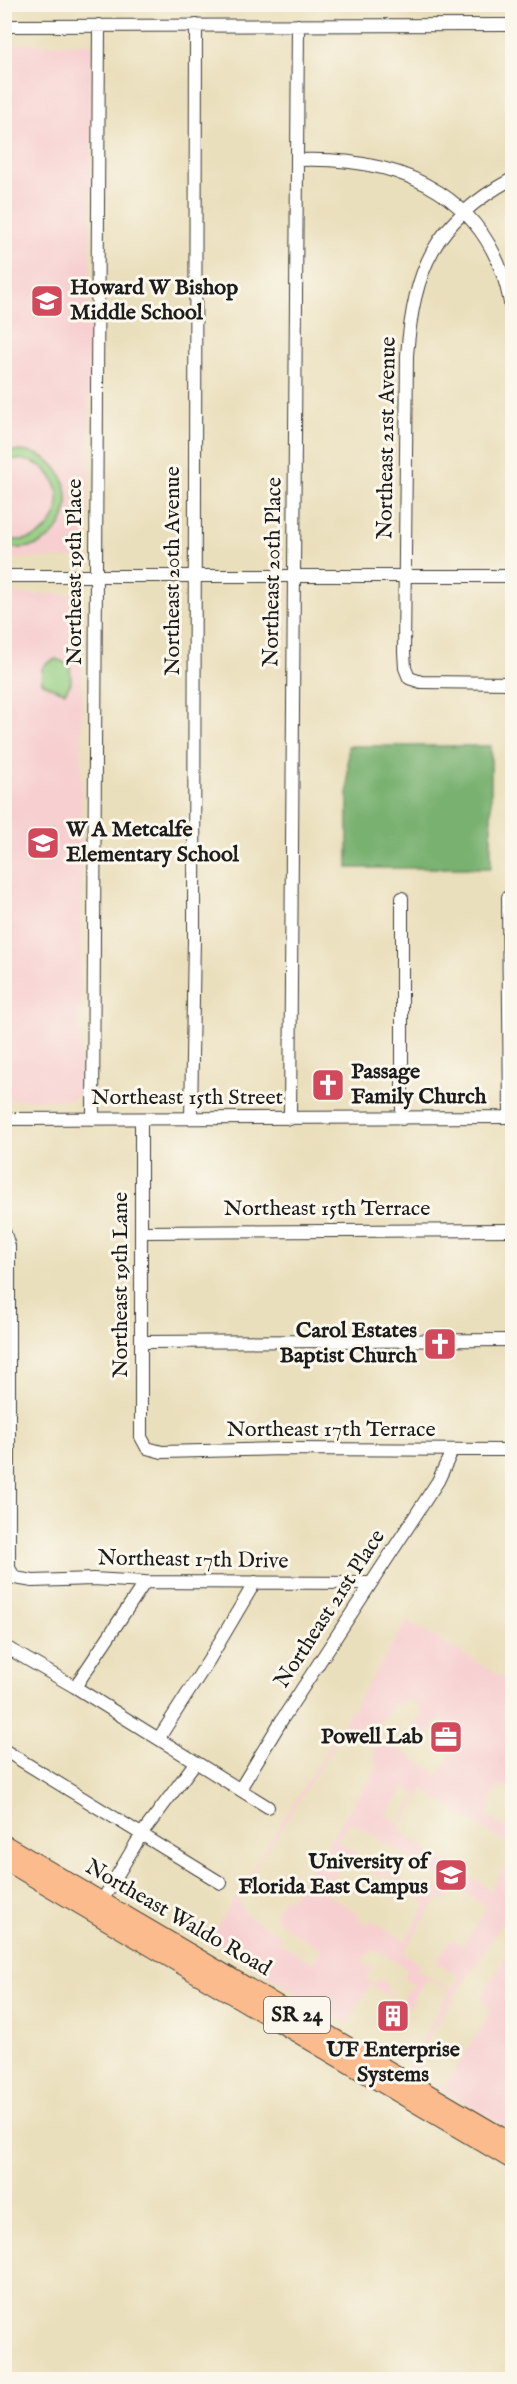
<svg xmlns="http://www.w3.org/2000/svg" width="517" height="2384" font-family="'IM FELL English',serif">
<style>
.built{fill:#f7cfd0;fill-rule:evenodd}
.green{fill:#95ce82;stroke:#58754f;stroke-width:1.5}
.forest{fill:#78b170;stroke:#4a6646;stroke-width:1.5}
.lines{fill:none;stroke-linecap:round;stroke-linejoin:round}
.minor-casing{stroke:#3b3934;stroke-width:14}
.highway-casing{stroke:#3b3934;stroke-width:20}
.minor{stroke:#fff;stroke-width:12}
.highway{stroke:#fbbb8c;stroke-width:18}
.labels{text-anchor:middle;dominant-baseline:central;stroke-width:6;stroke-linejoin:round;paint-order:stroke}
.shield{fill:#fbf7ec;stroke:#5f5e5a;stroke-width:1.5}
.shield-label{font-size:21px;font-weight:bold;fill:#1c1c1c}
.poi-label{font-size:22px;font-weight:bold;fill:#1c1c1c;stroke:#fbf7ec;text-anchor:start}
.street-label{font-size:22px;fill:#1c1c1c;stroke:#fbf7ec}
</style>
<rect width="100%" height="100%" fill="#fbf7ec"/>
<filter id="ink" filterUnits="userSpaceOnUse"><feTurbulence type="fractalNoise" baseFrequency=".0167" numOctaves="2"/><feDisplacementMap in="SourceGraphic" scale="12" xChannelSelector="R" yChannelSelector="G"/><feConvolveMatrix kernelMatrix="1 2 1 2 8 2 1 2 1" color-interpolation-filters="sRGB"/></filter>
<filter id="wash" filterUnits="userSpaceOnUse"><feTurbulence type="fractalNoise" baseFrequency=".008" numOctaves="4" result="noise"/><feDisplacementMap in="SourceGraphic" scale="24" xChannelSelector="R" yChannelSelector="G"/><feGaussianBlur stdDeviation="1.35" result="paint"/><feColorMatrix in="noise" values="0 0 0 0 0 0 0 0 0 0 0 0 0 0 0 0 0 1.4 0 .05"/><feComposite in="paint" operator="in"/></filter>
<g filter="url(#wash)">
<rect width="100%" height="100%" fill="#eadfbc"/>
<!-- built -->
<path class="built" d="M4,44H92L88,558L5,559Z
M4,594H83L80,1092L72,1100H5Z
M407,1621L512,1683V1790L505,1785L502,1789L498,1787L488,1803L492,1806L486,1816L512,1831V1847L424,1790L398,1830L490,1890L512,1856V1907L414,2060L419,2064L417,2071L444,2087L489,2015V2006L481,1997L512,1947V2131L407,2068L449,1990L427,1978L409,2008L401,2002L407,1991L415,1986L403,1978L408,1970L380,1951L379,1953L372,1949L370,1955L367,1954L362,1959L364,1960L362,1963L373,1967L366,1979L374,1984L378,1979L388,1984L386,1989L394,1994L392,1997L370,1985L347,2024L209,1939ZM406,1698L424,1709L407,1735L423,1744L440,1719L464,1735L439,1775L381,1738L382,1736L375,1731L392,1705L395,1702L401,1705ZM365,1731L376,1739L374,1745V1761L379,1765L290,1900L284,1897L277,1909L276,1917L282,1925L321,1949L313,1963L279,1942L280,1935L244,1914L238,1896L342,1733L348,1736H360ZM405,1786L418,1795L399,1823L386,1815ZM350,1821L425,1867L444,1883L439,1892L432,1888L427,1895L337,1841ZM346,1856L381,1877L384,1873L394,1879L392,1883L427,1904L405,1941L371,1920L368,1924L357,1918L359,1914L324,1893ZM455,1887L487,1907L463,1945L454,1940L450,1941L438,1958L439,1963L459,1976L451,1989L417,1970L419,1963L403,1953L437,1900L445,1901Z"/>
<!-- green -->
<path class="green" d="M5,451C17,451 30,450 41,456C76,474 76,525 41,543C30,549 17,548 5,548V540C14,540 24,541 32,538C65,526 67,479 37,464C27,459 16,459 5,459Z
M56,659L70,665L71,683L65,692L50,687L42,682C40,667 43,664 56,659Z"/>
<!-- forest -->
<path class="forest" d="M348,746H491V868H348Z"/>
</g>
<g filter="url(#ink)">
<g class="lines">
<defs>
<path id="minor" d="M4,26L512,25
M297,160C405,156 496,198 512,315
M512,179C434,221 414,269 407,355L404,652L405,668L409,678L421,682L512,683
M4,576H512
M508,897L510,1117
M402,898V1119
M191,1118L194,938L196,25
M4,1119L512,1117
M93,1119L99,25
M141,1119V1437L147,1448L162,1452L282,1449L512,1450
M290,1119L298,25
M4,1231L9,1246V1568L15,1578L33,1581L93,1579L145,1582L371,1583
M142,1232L512,1230
M142,1342L512,1340
M4,1646L75,1687L268,1807
M75,1687L145,1582
M159,1738L209,1660L255,1582
M4,1750L221,1883
M240,1789L283,1718L438,1481L452,1451
M99,1906L141,1835L195,1763"/>
<path id="highway" d="M4,1844L512,2143
M4,1860L512,2160"/>
</defs>
<!-- minor casing -->
<use href="#minor" class="minor-casing"/>
<!-- highway casing -->
<use href="#highway" class="highway-casing"/>
<!-- minor -->
<use href="#minor" class="minor"/>
<!-- highway -->
<use href="#highway" class="highway"/>
</g>
</g>
<!-- icons -->
<defs>
<symbol id="school-square" viewBox="-11 -11 22 22"><rect x="-9" y="-9" width="18" height="18" rx="4" fill="#d1495b" stroke="#fbf7ec"/><path d="M0-5L7-2L0 1L-7-2ZM-4 1L0 2.5L4 1V4Q0 6-4 4Z" fill="#fff"/></symbol>
<symbol id="church-square" viewBox="-11 -11 22 22"><rect x="-9" y="-9" width="18" height="18" rx="4" fill="#d1495b" stroke="#fbf7ec"/><path d="M-1.2-6h2.4v3.5h3.3v2.4h-3.3V6h-2.4V-.1h-3.3v-2.4h3.3Z" fill="#fff"/></symbol>
<symbol id="office-square" viewBox="-11 -11 22 22"><rect x="-9" y="-9" width="18" height="18" rx="4" fill="#d1495b" stroke="#fbf7ec"/><path d="M-6-3h4V-5.5h4V-3h4V5H-6ZM-1-4.5V-3h2v-1.5ZM-6 0V1H6V0Z" fill="#fff"/></symbol>
<symbol id="university-square" viewBox="-11 -11 22 22"><rect x="-9" y="-9" width="18" height="18" rx="4" fill="#d1495b" stroke="#fbf7ec"/><path d="M0-5L7-2L0 1L-7-2ZM-4 1L0 2.5L4 1V4Q0 6-4 4Z" fill="#fff"/></symbol>
<symbol id="building-square" viewBox="-11 -11 22 22"><rect x="-9" y="-9" width="18" height="18" rx="4" fill="#d1495b" stroke="#fbf7ec"/><path d="M-4-6H4V6H1V3H-1V6H-4ZM-2.5-4.3h1.7v1.8h-1.7ZM.8-4.3h1.7v1.8H.8ZM-2.5-1h1.7V.8h-1.7ZM.8-1h1.7V.8H.8Z" fill="#fff"/></symbol>
</defs>
<g fill-rule="evenodd">
<use href="#school-square" x="28" y="282" width="38" height="38"/>
<use href="#school-square" x="24" y="824" width="38" height="38"/>
<use href="#church-square" x="309" y="1066" width="38" height="38"/>
<use href="#church-square" x="421" y="1325" width="38" height="38"/>
<use href="#office-square" x="427" y="1718" width="38" height="38"/>
<use href="#university-square" x="432" y="1856" width="38" height="38"/>
<use href="#building-square" x="374" y="1997" width="38" height="38"/>
</g>
<g class="labels">
<!-- shield labels -->
<rect class="shield" x="264" y="1997" width="66" height="36" rx="4.5"/>
<g class="shield-label">
<text x="297" y="2015">SR 24</text>
</g>
<!-- poi labels -->
<g class="poi-label">
<text x="70" y="288">Howard W Bishop<tspan x="70" dy="25">Middle School</tspan></text>
<text x="66" y="830">W A Metcalfe<tspan x="66" dy="25">Elementary School</tspan></text>
<text x="351" y="1072">Passage<tspan x="351" dy="25">Family Church</tspan></text>
<text x="417" y="1331" text-anchor="end">Carol Estates<tspan x="417" dy="25">Baptist Church</tspan></text>
<text x="423" y="1737" text-anchor="end">Powell Lab</text>
<text x="428" y="1862" text-anchor="end">University of<tspan x="428" dy="25">Florida East Campus</tspan></text>
<text x="393" y="2050" text-anchor="middle">UF Enterprise<tspan x="393" dy="25">Systems</tspan></text>
</g>
<!-- street labels -->
<g class="street-label">
<text transform="translate(387 438) rotate(-89)">Northeast 21st Avenue</text>
<text transform="translate(173 571) rotate(-90)">Northeast 20th Avenue</text>
<text transform="translate(75 572) rotate(-90)">Northeast 19th Place</text>
<text transform="translate(273 572) rotate(-89)">Northeast 20th Place</text>
<text x="187" y="1098">Northeast 15th Street</text>
<text x="327" y="1209">Northeast 15th Terrace</text>
<text transform="translate(121 1285) rotate(-90)">Northeast 19th Lane</text>
<text x="331" y="1430">Northeast 17th Terrace</text>
<text transform="translate(193 1560) rotate(1)">Northeast 17th Drive</text>
<text transform="translate(330 1609) rotate(-57)">Northeast 21st Place</text>
<text transform="translate(178 1918) rotate(30)">Northeast Waldo Road</text>
</g>
</g>
<!-- margin -->
<rect width="517" height="2384" fill="none" stroke="#fbf7ec" stroke-width="24"/>
</svg>
